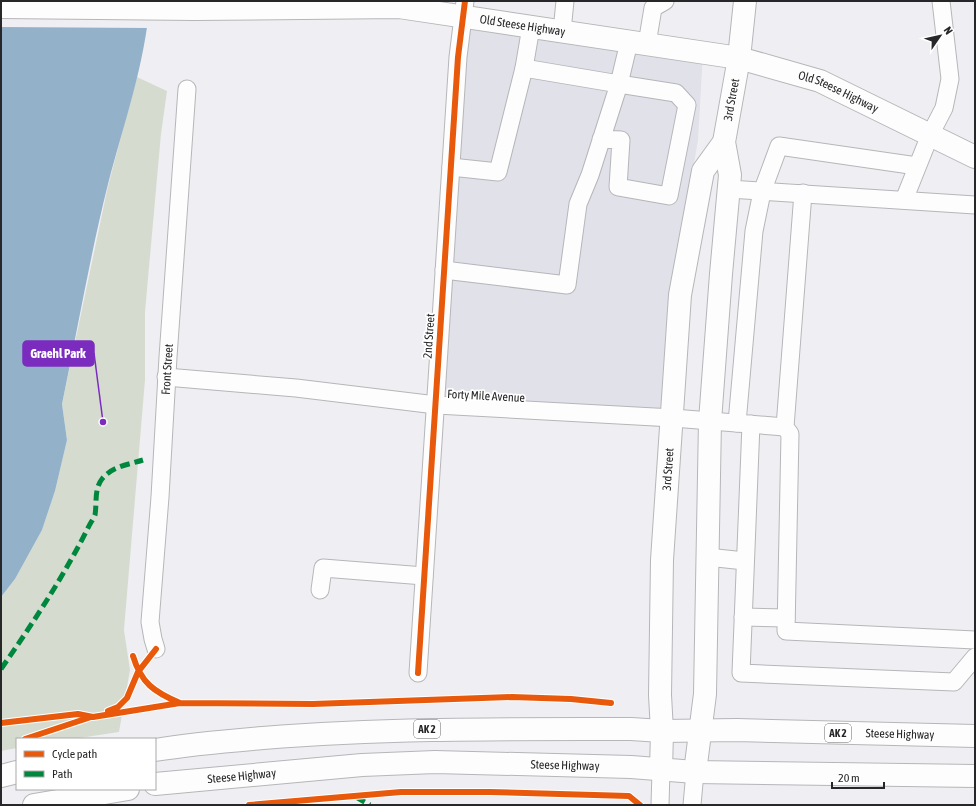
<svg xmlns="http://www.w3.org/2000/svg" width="976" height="806" font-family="'Asap Condensed',sans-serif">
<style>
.built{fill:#e0e1e9}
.green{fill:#d5dccf}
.water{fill:#93b2ca}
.pier{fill:#efeff3}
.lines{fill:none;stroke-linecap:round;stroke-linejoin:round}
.minor-casing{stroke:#b6b6b9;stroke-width:19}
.major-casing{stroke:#b6b6b9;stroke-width:24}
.highway-casing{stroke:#b6b6b9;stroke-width:24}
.minor{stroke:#fdfdfd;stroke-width:17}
.major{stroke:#fdfdfd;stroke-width:22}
.highway{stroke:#fdfdfd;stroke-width:22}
.quiet{stroke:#00873e;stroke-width:5;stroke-dasharray:10 5;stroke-linecap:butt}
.cycleway-casing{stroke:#fff;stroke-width:8}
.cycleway{stroke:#e8590c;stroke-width:6}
.labels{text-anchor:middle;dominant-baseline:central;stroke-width:3.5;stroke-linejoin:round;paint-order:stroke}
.shield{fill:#fff;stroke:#686869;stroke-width:1}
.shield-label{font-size:11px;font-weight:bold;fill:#272729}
.street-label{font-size:12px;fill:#272729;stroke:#fff}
.leader{fill:none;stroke:#7b2cbf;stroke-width:1.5}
.callout-dot{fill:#7b2cbf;stroke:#fff;stroke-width:1.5}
.callout{fill:#7b2cbf;stroke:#7b2cbf;stroke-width:1.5}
.callout-label{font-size:13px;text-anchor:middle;font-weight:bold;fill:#fff}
</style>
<rect width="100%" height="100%" fill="#efeff3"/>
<!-- built -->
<path class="built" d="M463,16L703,53L698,140L673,288L659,427L436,405Z"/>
<!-- green -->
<path class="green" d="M137,77L167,91L161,134L145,312V380L124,630L130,670L119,732L73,739H17V748L1,751V597L15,579L42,530L55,491L67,440L62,404L108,186Z"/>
<!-- water -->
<path class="water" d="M1,1H150C145,64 124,123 108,184C90,256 77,332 62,404L67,440L55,491L42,530L15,579L1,597Z"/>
<!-- pier -->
<path class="pier" d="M1,1H152L150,28L1,27Z"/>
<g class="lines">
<defs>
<g id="minor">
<path d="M562,31L565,1"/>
<path d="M647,44L653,8L665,1"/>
<path d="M524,68L619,84L629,42"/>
<path d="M451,167L498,172L524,68L531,27"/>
<path d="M729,189L975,205"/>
<path d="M803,193L785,427L790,434L786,631L975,640"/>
<path d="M904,200L930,135L944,108L950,79L941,1"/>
<path d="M444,270L567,285L578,204L590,175L619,84L676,93L687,105L669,196L618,187L621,140L601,139"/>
<path d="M166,377L296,388L436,405L673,418L785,427"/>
<path d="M737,423L754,231L762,192L779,146L917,166"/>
<path d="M751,424L741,673L954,682L975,657"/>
<path d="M707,557L745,561"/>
<path d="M320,590L323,568L424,576"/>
<path d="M743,617L786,618"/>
<path id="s1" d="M156,649L153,639L150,622L160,497L168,357L187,89"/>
<path d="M418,673L458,57L465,1"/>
<path d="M660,805L661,771"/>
<path d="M692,805L695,772"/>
</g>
<g id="major">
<path id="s2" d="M1,7L194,9L399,7L739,58L820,81L975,157"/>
<path id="s3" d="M661,771L662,731L660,695L662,560L680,295L703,171L724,142"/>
<path id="s4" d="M695,772L705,694L710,421L721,274L730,175L724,142L739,58L745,1"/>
</g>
<g id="highway">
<path id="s5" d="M155,750C191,744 227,741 263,738C386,728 508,729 631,729L662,731L737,730L975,736"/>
<path d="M1,776L17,772"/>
<path id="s6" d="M155,784L362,765L435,762L631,767L695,772L975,776"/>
<path d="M34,805L128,789"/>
</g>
</defs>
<!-- minor casing -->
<use href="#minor" class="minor-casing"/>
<!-- major casing -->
<use href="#major" class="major-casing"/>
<!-- highway casing -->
<use href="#highway" class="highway-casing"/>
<!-- minor -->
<use href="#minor" class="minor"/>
<!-- major -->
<use href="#major" class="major"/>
<!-- highway -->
<use href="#highway" class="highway"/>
<!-- quiet -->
<path class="quiet" d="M1,669C33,623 64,576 89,526C91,522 94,518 95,515C97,503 94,489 102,479C113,466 127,465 143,460
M356,797L370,805"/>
<defs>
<path id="cycleway" d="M133,656C141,683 154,692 180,703
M418,673L458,57L465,1
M108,711L118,707L127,698L138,672L156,649
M1,723L78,714L93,717L180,703L313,704L512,697L571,699L611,703
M25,739L91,717
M249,805L401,792H490L629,796L640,805"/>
</defs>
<!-- cycleway casing -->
<use href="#cycleway" class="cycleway-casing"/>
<!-- cycleway -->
<use href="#cycleway" class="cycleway"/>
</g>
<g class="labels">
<!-- shield labels -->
<g class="shield">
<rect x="414" y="720" width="26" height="18" rx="3"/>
<rect x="825" y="724" width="26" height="18" rx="3"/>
</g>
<g class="shield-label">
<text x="427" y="729">AK 2</text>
<text x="838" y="733">AK 2</text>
</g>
<!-- street labels -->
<g class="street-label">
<text stroke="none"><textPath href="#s2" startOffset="523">Old Steese Highway</textPath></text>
<text stroke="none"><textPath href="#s2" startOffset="847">Old Steese Highway</textPath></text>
<text stroke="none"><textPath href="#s4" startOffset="675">3rd Street</textPath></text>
<text transform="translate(429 336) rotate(-86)">2nd Street</text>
<text stroke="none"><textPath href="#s1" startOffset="281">Front Street</textPath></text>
<text transform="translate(486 396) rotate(3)">Forty Mile Avenue</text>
<text stroke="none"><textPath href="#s3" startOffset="302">3rd Street</textPath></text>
<text stroke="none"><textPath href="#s5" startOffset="746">Steese Highway</textPath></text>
<text stroke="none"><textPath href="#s6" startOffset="411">Steese Highway</textPath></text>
<text stroke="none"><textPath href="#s6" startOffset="87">Steese Highway</textPath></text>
</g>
</g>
<!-- callouts -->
<path class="leader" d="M103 422L94 353"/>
<circle class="callout-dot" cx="103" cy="422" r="4"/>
<rect class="callout" x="23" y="341" width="71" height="25" rx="4"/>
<g class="callout-label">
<text x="58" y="358">Graehl Park</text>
</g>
<!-- border -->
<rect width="976" height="806" fill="none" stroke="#272729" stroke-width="4"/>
<!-- legend -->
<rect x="16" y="738" width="140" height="52" fill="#ffffff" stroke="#a9a9a9"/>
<rect x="24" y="751" width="20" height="6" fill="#e8590c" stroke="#a9a9a9"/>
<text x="52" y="758" font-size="12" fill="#272729">Cycle path</text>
<rect x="24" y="771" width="20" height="6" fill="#00873e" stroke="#a9a9a9"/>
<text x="52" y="778" font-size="12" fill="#272729">Path</text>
<!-- north arrow -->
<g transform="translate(940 36) rotate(56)" stroke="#ffffff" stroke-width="3" paint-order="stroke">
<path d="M0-3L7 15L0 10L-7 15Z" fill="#272729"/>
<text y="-6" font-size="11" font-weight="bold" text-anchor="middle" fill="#272729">N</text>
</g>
<!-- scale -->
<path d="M832 782v6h52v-6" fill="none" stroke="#272729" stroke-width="2"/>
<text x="838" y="782" font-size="12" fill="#272729" stroke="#ffffff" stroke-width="3" paint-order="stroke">20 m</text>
</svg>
